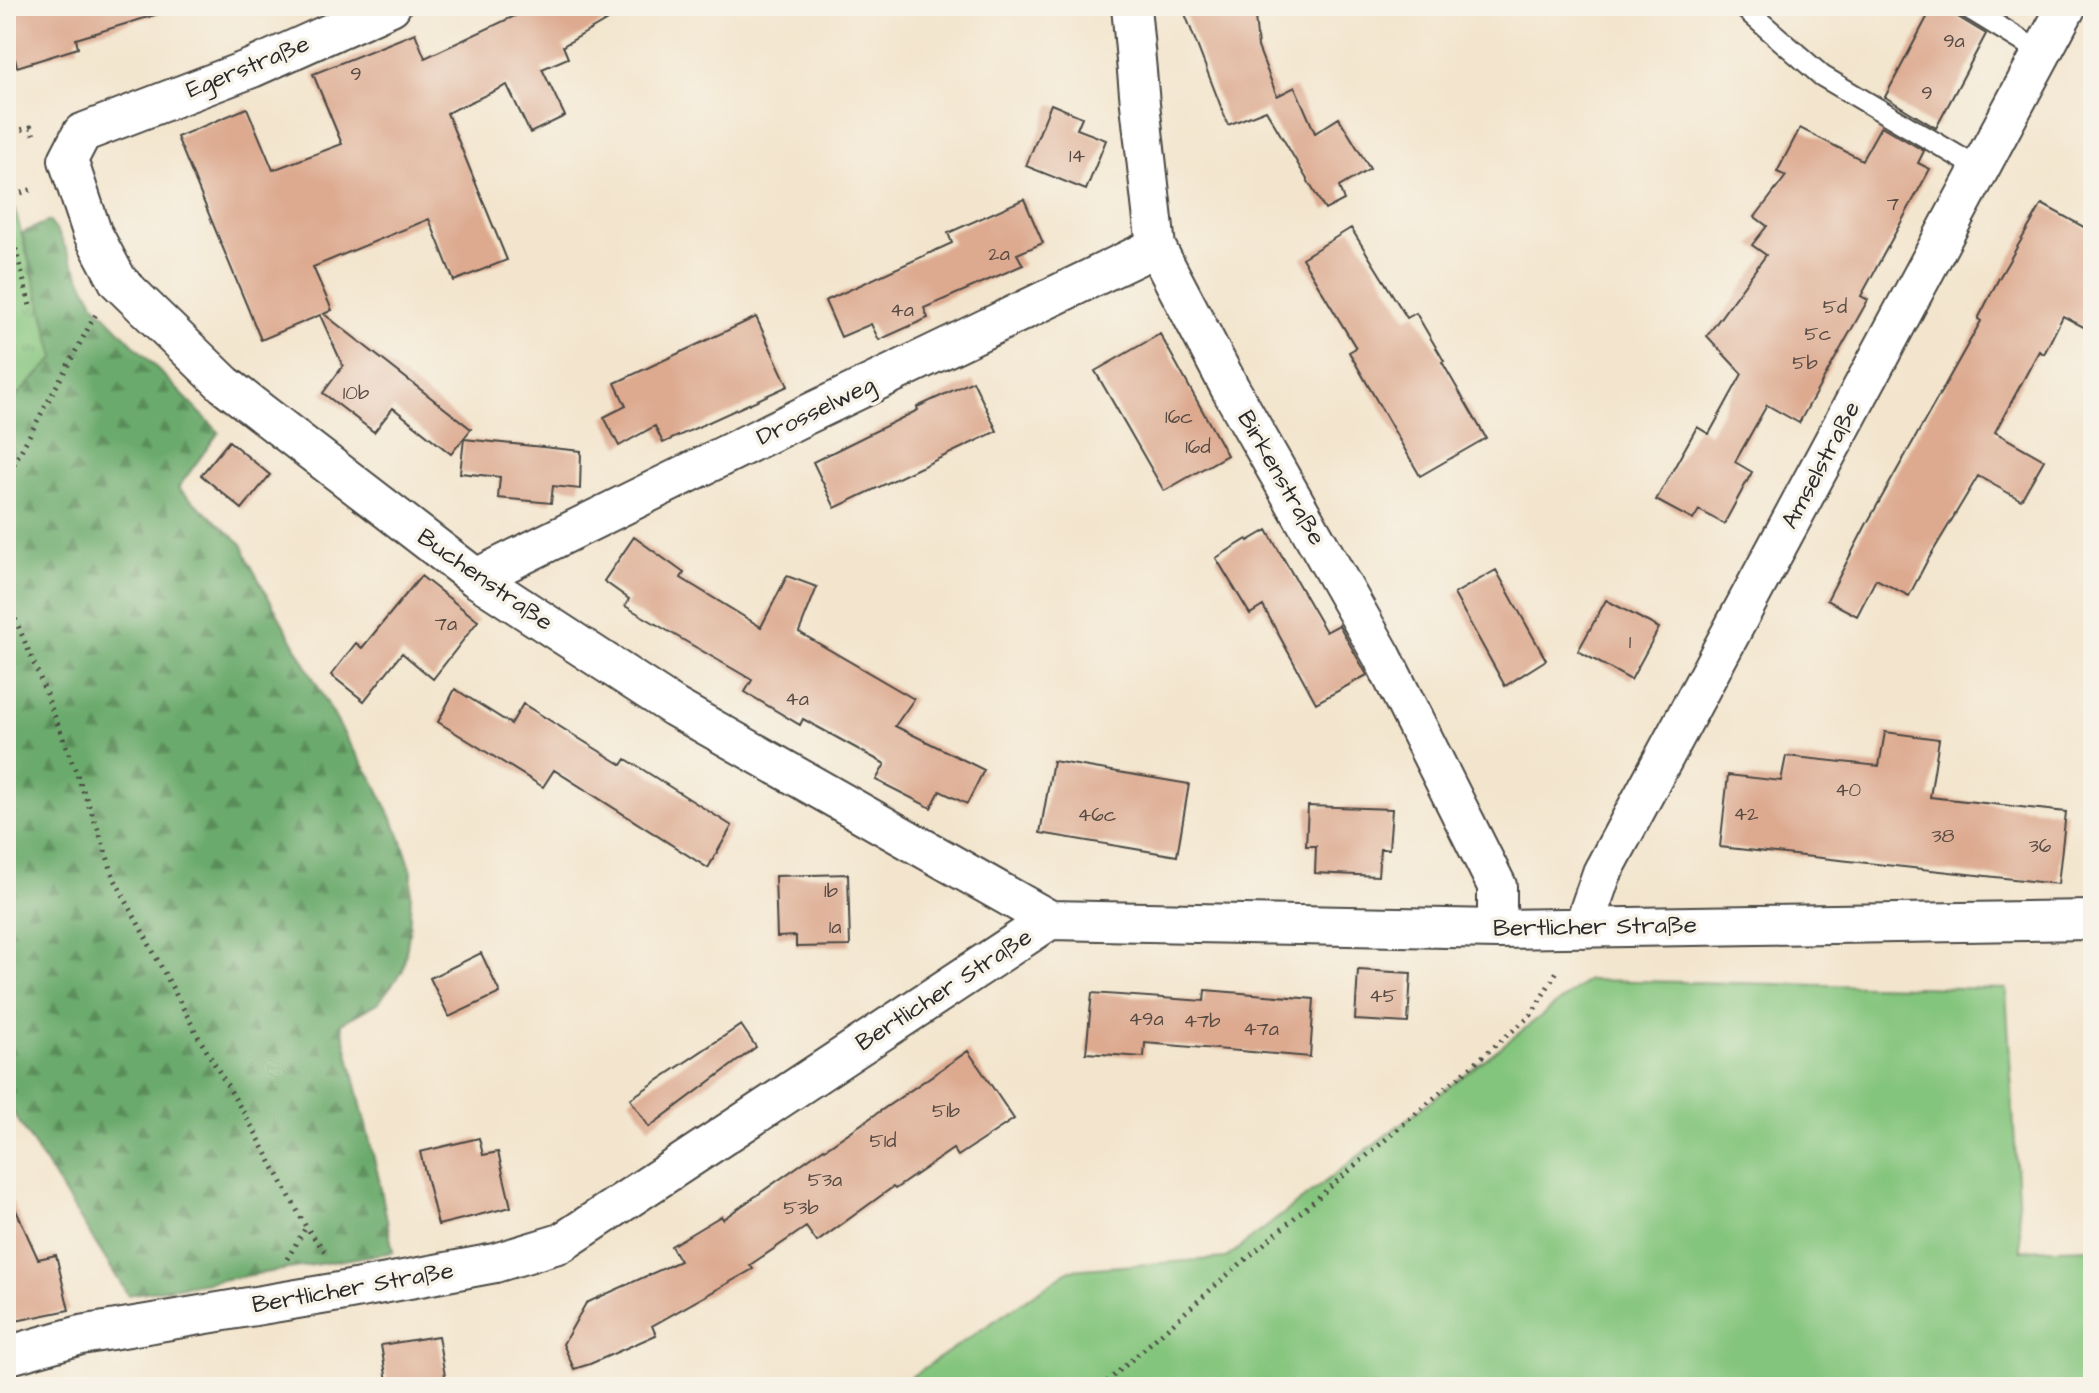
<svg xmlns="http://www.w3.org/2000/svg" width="2099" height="1393" font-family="'Architects Daughter',sans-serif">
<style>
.grass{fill:#84c57d;stroke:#587854;stroke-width:2}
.forest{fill:url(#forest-firs);stroke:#4b6a4c;stroke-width:2}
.park{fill:url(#park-tufts);stroke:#587854;stroke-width:2}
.building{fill:#ddaa90}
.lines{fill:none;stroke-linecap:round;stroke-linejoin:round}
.service-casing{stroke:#494743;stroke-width:24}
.minor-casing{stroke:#494743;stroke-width:42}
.path{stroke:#494743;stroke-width:5;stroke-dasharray:2 6;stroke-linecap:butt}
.service{stroke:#fff;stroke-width:20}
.minor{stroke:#fff;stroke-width:38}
.labels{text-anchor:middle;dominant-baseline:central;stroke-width:7;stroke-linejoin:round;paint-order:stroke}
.number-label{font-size:20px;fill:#584b44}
.street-label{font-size:24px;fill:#2b2b2b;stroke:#f7f3e8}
</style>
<defs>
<pattern id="forest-firs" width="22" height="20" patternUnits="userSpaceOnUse" patternTransform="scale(2)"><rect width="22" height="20" fill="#6baa6c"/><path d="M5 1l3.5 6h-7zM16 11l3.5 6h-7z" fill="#588b59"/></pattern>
<pattern id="park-tufts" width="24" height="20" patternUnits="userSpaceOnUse" patternTransform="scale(2)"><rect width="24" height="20" fill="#84c57d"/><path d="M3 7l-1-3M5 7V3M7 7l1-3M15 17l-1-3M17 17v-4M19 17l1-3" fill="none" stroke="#6ca067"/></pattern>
</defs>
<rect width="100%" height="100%" fill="#f7f3e8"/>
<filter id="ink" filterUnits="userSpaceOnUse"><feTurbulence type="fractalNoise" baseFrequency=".0125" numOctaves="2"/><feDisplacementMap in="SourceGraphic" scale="16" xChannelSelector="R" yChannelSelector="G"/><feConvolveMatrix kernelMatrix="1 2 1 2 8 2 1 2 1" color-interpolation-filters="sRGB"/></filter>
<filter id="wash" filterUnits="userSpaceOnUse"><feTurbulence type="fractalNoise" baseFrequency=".006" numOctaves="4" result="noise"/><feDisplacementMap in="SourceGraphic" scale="32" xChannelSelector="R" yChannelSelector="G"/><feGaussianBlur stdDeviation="1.8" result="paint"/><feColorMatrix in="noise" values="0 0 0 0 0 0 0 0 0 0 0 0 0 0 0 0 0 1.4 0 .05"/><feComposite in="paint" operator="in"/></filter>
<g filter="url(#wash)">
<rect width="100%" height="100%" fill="#f3e5cd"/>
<!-- grass -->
<path class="grass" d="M1588,980L2006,989L2021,1250L2093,1248V1387H896L1070,1270L1226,1258Z"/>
<!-- forest -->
<path class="forest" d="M49,221L59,234L71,260L96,306L219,432L178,488L242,544L249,562L349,743L374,781L400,835L412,872L409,934L403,970L378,1003L341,1023L379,1179L393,1252L128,1295L6,1101V406L55,358L22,233Z"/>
<!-- park -->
<path class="park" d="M6,177L55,358L6,406Z"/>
<g id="blocks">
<!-- building -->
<path class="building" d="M6,6H157L158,14L76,39L78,48L17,67L15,59L6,62Z
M536,6H631L563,46L568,58L542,69L565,116L530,133L507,85L447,113L507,260L454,281L429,219L313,267L332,310L324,314L471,429L451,454L393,408L374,432L323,393L343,366L320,315L261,340L177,137L247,108L273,170L342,144L313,74L415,33L425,58Z
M1182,6H1254L1258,47L1277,96L1295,87L1315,133L1339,118L1370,169L1339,187L1344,200L1325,210L1266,110L1228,125Z
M1933,6L1952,7L1958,17L1986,34L1936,128L1885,97Z
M1051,104L1082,117L1077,129L1106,140L1086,190L1026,166Z
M1881,126L1924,151L1918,163L1930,169L1861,296L1868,300L1799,423L1767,405L1735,462L1752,472L1724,524L1699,510L1693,520L1656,500L1697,427L1709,434L1742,374L1707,336L1766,255L1752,245L1767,226L1755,217L1786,176L1777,172L1800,128L1862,160Z
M1024,199L1043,243L1017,254L1023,265L924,308L928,318L879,340L871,324L841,337L825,301L952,243L948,233Z
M2042,204L2093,232V332L2063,316L2044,354L2039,351L1995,432L2044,460L2021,500L1978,476L1926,563L1909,596L1876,579L1857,616L1827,600L1866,525L1981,321L1978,319L1998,280Z
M1351,228L1407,318L1416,313L1444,361L1442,362L1486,438L1420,476L1349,352L1356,348L1302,258Z
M756,317L788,386L663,443L655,426L619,446L604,417L626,406L615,383Z
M1160,334L1227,455L1164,491L1095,371Z
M973,381L997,431L835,508L813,462L918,410L917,407Z
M464,439L581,451L580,489L553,486L551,503L498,498L500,477L460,473Z
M229,441L270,475L242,509L201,475Z
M1267,530L1326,632L1339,625L1367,675L1316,703L1263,606L1250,614L1216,558L1247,539L1248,541Z
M634,537L684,573L681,578L761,627L787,576L817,587L799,632L914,699L895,726L984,770L967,804L940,791L931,808L876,780L885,764L803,719L800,725L745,692L752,680L625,606L629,599L604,581Z
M1496,570L1546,660L1505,686L1454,594Z
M421,576L478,621L433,679L402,653L364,701L331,675L356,643L362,648Z
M1606,600L1659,628L1631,680L1578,651Z
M455,689L511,724L523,704L622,765L626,759L732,826L708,868L554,770L543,787L438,722Z
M1885,732L1939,739L1930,797L2066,812L2058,884L1720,847L1728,775L1781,781L1786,756L1879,766Z
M1053,761L1189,784L1177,856L1040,833Z
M1308,806L1392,809L1389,849H1380L1378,876L1315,873L1316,846H1306Z
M848,874L850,946L796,947V936L777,937L775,876Z
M481,953L500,993L449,1017L430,978Z
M1358,970L1411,973L1408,1023L1355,1020Z
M1205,990L1314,999L1310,1057L1145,1043L1144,1057L1086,1053L1092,993L1204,1001Z
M741,1025L756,1047L649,1127L630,1099Z
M968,1051L1014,1119L958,1156L953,1149L895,1189L893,1187L817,1242L806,1227L750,1265L753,1269L652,1326L656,1335L590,1364L574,1369L563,1344L586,1303L680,1261L671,1246L721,1216L723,1219L824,1148L825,1149Z
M479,1138L483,1155L498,1152L511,1207L438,1225L420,1152Z
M6,1188L38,1259L56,1255L69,1310L6,1323Z
M438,1336L447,1387H388L381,1345Z"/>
</g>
</g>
<g filter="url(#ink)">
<use href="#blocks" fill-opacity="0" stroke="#494743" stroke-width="2"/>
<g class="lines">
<defs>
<path id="service" d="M1742,6L1822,76L1980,169
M1965,6L2042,53"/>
<path id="minor" d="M391,6L252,68L82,133L68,160L92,232L118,281L224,384L476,578L674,707L1050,920
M1131,6L1140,104L1156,247L1231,390L1382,656L1497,886V929
M476,578L804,416L1156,247
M1583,928L1602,873L2067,6
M6,1356L81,1335L339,1292L495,1263L561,1243L1050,920L1497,929L2093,920"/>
</defs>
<!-- service casing -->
<use href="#service" class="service-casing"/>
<!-- minor casing -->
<use href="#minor" class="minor-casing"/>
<!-- path -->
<path class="path" d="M6,134L31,127L34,136
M6,198L36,188
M6,210L30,306
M6,478L96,314
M6,597L40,678L99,832L114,878L199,1038L255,1132L306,1227L327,1254
M287,1259L306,1227
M1101,1387L1224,1278L1531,1015L1559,968"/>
<!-- service -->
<use href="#service" class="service"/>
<!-- minor -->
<use href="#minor" class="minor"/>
</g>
</g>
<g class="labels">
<!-- number labels -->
<g class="number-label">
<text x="1954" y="41">9a</text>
<text x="356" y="74">9</text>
<text x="1927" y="93">9</text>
<text x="1077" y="156">14</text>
<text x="1893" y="204">7</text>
<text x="999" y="254">2a</text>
<text x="1835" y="307">5d</text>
<text x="902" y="310">4a</text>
<text x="1818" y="334">5c</text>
<text x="1805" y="363">5b</text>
<text x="356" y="393">10b</text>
<text x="1179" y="417">16c</text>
<text x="1198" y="447">16d</text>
<text x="446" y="624">7a</text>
<text x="1630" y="642">1</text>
<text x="797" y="699">4a</text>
<text x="1848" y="790">40</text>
<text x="1746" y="814">42</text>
<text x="1097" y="815">46c</text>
<text x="1943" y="836">38</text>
<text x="2040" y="846">36</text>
<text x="831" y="891">1b</text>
<text x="835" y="927">1a</text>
<text x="1383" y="996">45</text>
<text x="1146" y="1019">49a</text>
<text x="1202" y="1021">47b</text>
<text x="1261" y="1029">47a</text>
<text x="946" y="1111">51b</text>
<text x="883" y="1141">51d</text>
<text x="825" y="1180">53a</text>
<text x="801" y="1208">53b</text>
</g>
<!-- street labels -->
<g class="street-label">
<text transform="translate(248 67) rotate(-22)">Egerstraße</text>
<text transform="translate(816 411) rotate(-26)">Drosselweg</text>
<text transform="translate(1821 465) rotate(-62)">Amselstraße</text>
<text transform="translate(1281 478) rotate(60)">Birkenstraße</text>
<text transform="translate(485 580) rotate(35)">Buchenstraße</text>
<text transform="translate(1595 927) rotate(-1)">Bertlicher Straße</text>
<text transform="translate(944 990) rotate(-33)">Bertlicher Straße</text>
<text transform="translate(353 1288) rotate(-10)">Bertlicher Straße</text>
</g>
</g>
<!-- margin -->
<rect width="2099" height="1393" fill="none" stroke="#f7f3e8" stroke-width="32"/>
</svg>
